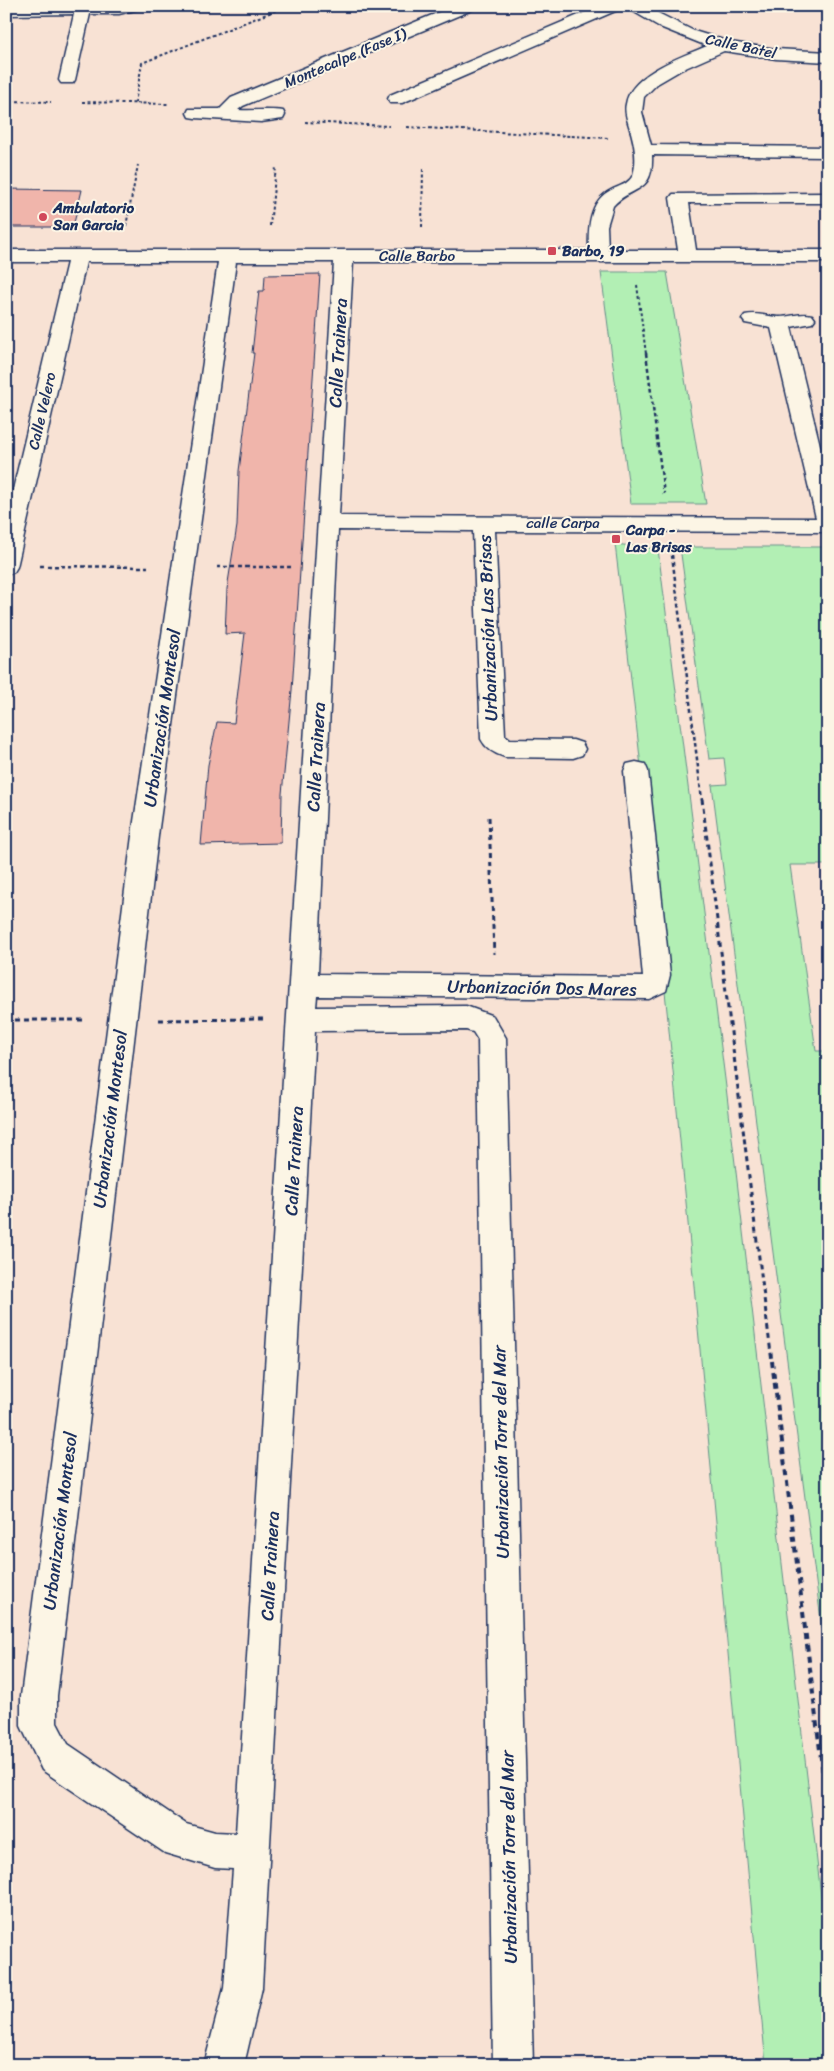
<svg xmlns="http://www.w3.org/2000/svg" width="834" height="2071" font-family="Sriracha,sans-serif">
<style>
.green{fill:#b2efb4;stroke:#668f89}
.building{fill:#f0b5ab;stroke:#1b2f5e}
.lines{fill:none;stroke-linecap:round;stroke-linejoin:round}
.minor-casing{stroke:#1b2f5e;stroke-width:3}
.path-far3{stroke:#1b2f5e;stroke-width:2;stroke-dasharray:3 2.5;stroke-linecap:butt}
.path-far2{stroke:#1b2f5e;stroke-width:2.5;stroke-dasharray:4 3;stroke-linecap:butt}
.path-far1{stroke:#1b2f5e;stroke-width:3;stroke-dasharray:5 4;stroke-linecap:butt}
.path{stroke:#1b2f5e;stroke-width:4;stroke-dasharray:6 5;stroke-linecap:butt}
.minor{fill:#fcf5e5;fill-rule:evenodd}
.poi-dot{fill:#d1495b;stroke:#fcf5e5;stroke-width:2}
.labels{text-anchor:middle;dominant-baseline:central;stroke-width:4;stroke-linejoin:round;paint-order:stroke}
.far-street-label{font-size:15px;fill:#1b2f5e;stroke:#fcf5e5}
.far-poi-label{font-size:15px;font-weight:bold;fill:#1b2f5e;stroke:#fcf5e5;text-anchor:start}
.street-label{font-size:18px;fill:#1b2f5e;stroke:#fcf5e5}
</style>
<rect width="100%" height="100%" fill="#f8e2d4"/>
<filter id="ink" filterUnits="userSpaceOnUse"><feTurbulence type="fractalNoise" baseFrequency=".02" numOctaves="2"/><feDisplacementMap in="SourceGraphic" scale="10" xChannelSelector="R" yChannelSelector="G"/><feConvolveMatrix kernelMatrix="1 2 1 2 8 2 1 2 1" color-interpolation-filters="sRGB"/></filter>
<g filter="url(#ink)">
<!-- green -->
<path class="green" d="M601,272H667L706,504H631Z
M615,544L658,549L726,1087L828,1955V2065H766C718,1558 677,1050 615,544Z
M680,547H828V865H790L816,1051H828V1216H821L828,1268V1674L712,785L727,784L724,758L709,759Z"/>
<!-- building -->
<path class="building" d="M6,189L82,190L73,227H6Z
M320,274L292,690L282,794L281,843L201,845L208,765L217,722L234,723L245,633L225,634L227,589L237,526L239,471L254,353H252L259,291H264L265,275Z"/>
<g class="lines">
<defs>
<path id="minor" d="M6,6H141L139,9L119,14H90L75,80L73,83H61L59,80L74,14L6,15Z
M454,6H476L474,9L243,106L238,110C251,111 272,109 283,111L285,115L283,119L261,122L195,118L189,117L187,113L189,109H220L231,98Z
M600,6H622L620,9L402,103H390L388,99L390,95Z
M624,6H644L694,31L730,42L776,49L828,52V62L776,59L724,51L681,70L657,84L644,97L642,112L651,145L828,147V157L652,155C654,195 632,185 613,206L607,226L608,250H678L670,198L673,194L828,193V203H689L696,250H828V262H353L339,516L816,518L771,328L745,323L742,319L745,315C757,312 768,317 780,317C791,317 801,312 812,315L815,319L812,323L791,327L828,478V532L495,531L505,735L510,739L573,740L582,743L585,749L582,755L573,758L505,757C495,754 486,749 481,739L473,531L338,530L318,974L643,977L624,771L627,764L636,762L645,764L648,771L670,975L666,991L649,999L317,996L316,1007L466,1006L493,1016L506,1038L533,2065H493L478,1040L473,1032L466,1030L315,1031L262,1988L244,2065H204L224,1988L233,1869L215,1868L165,1853L42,1770L21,1726V1696L133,828L218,262H86L17,567L14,572L6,575V519L67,262H6V250H589C588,228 589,201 611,190C619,186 629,184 633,175C638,159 634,141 629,126C627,119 624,111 626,104C630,74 683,56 707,46L660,27ZM236,262H334L236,1833L215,1832L186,1824L68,1744L57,1723V1696L159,828Z"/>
</defs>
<!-- minor casing -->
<use href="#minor" class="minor-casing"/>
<!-- path-far3 -->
<path class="path-far3" d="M6,101L51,102
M82,102L168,104
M135,103L142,63L287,6
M305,122L389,126
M407,127L608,138
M126,226L138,165
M270,226L276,167
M422,227L423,168
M637,285L646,354"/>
<!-- path-far2 -->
<path class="path-far2" d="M646,353L664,494
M672,555L702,800
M40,566L148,567
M217,567H291"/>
<!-- path-far1 -->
<path class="path-far1" d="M702,799L772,1362
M489,817L494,954
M6,1020H86
M159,1020L263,1019"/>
<!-- path -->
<path class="path" d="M772,1361L828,1815"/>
<!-- minor -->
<use href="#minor" class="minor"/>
</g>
</g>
<!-- markers -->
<g class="poi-dot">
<circle cx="43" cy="217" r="5"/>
<rect x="547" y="246" width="10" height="10" rx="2.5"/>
<rect x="611" y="534" width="10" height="10" rx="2.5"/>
</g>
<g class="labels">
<!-- far-street labels -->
<g class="far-street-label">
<text transform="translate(741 46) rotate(12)">Calle Batel</text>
<text transform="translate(345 58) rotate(-23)">Montecalpe (Fase I)</text>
<text x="417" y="256">Calle Barbo</text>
<text transform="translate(42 411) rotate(-77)">Calle Velero</text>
<text x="563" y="523">calle Carpa</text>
</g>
<!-- far-poi labels -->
<g class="far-poi-label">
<text x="53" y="208">Ambulatorio<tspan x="53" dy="17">San Garcia</tspan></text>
<text x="562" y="251">Barbo, 19</text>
<text x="626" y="530">Carpa -<tspan x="626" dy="17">Las Brisas</tspan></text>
</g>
<!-- street labels -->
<g class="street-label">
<text transform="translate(338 353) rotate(-87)">Calle Trainera</text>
<text transform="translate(488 628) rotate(-92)">Urbanización Las Brisas</text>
<text transform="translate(162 718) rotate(-82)">Urbanización Montesol</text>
<text transform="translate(316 757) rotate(-87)">Calle Trainera</text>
<text transform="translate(542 988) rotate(1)">Urbanización Dos Mares</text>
<text transform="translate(110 1119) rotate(-83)">Urbanización Montesol</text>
<text transform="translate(294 1161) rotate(-87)">Calle Trainera</text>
<text transform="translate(501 1452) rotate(-91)">Urbanización Torre del Mar</text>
<text transform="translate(60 1521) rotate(-83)">Urbanización Montesol</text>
<text transform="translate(270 1566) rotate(-87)">Calle Trainera</text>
<text transform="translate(509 1857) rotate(-91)">Urbanización Torre del Mar</text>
</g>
</g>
<!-- margin -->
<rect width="834" height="2071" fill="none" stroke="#fcf5e5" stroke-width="25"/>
<rect x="12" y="12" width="809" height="2046" fill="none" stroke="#1b2f5e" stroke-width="2" filter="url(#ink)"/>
</svg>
